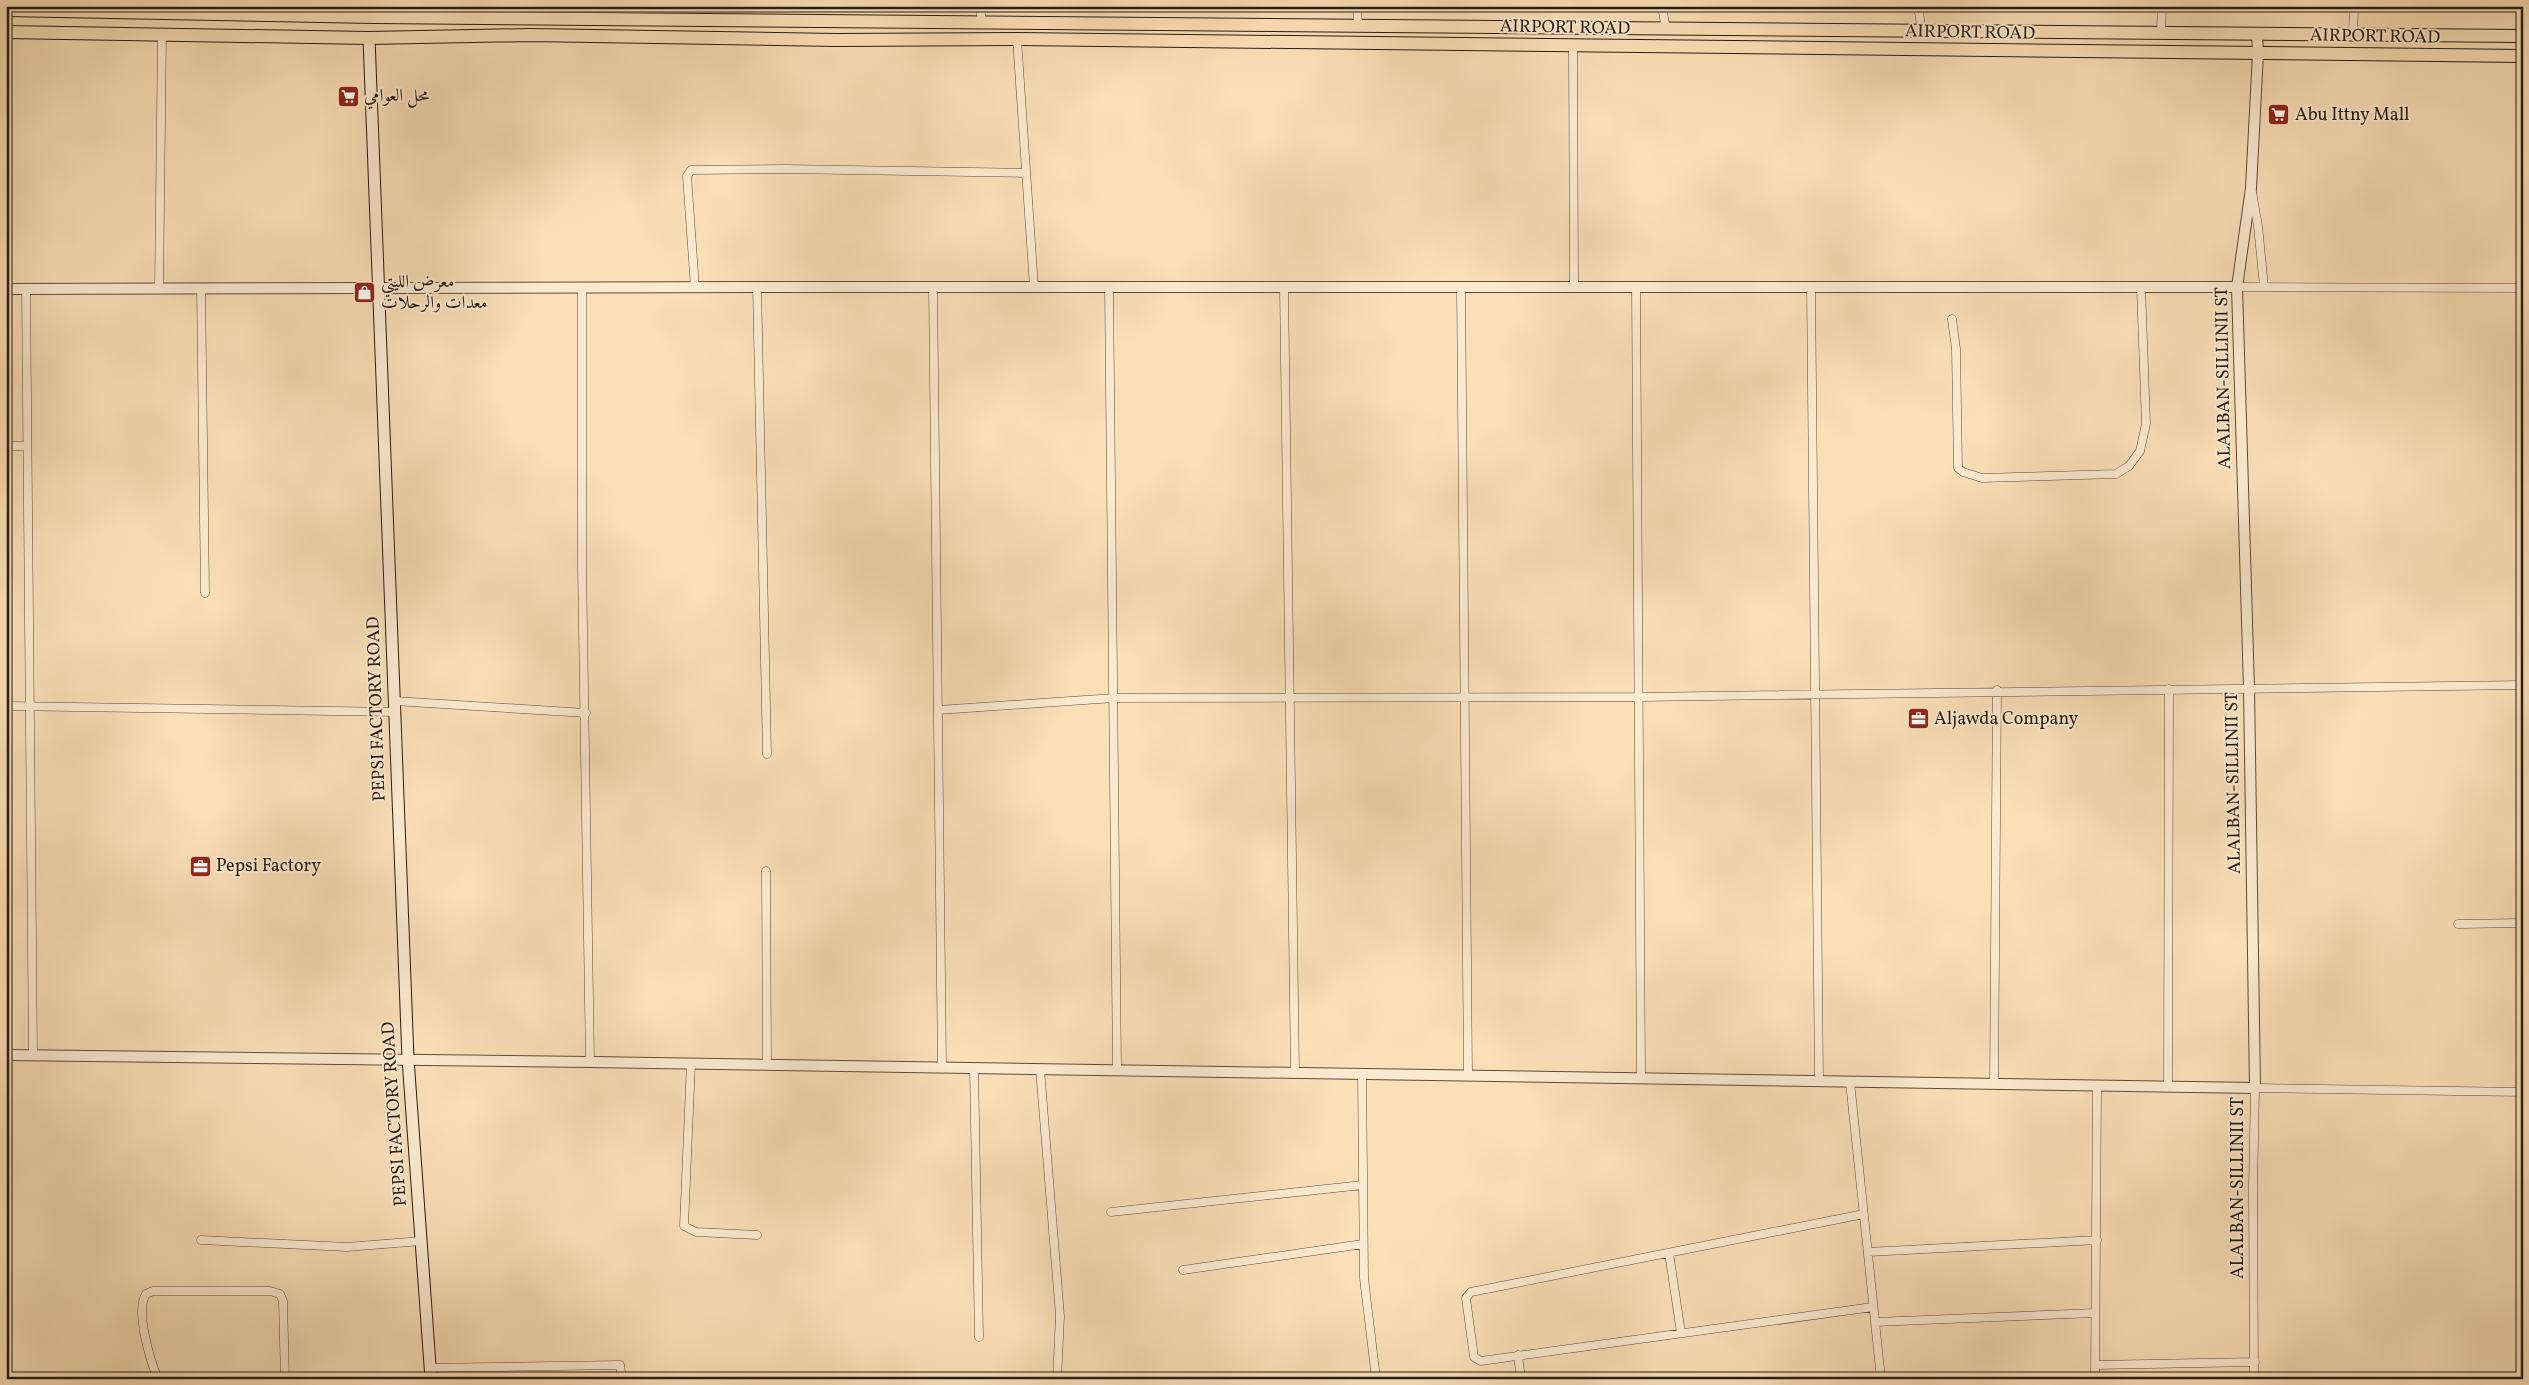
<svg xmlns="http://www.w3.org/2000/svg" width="2529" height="1385" font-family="Vollkorn,Amiri,serif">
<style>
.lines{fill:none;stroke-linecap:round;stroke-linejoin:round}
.minor-casing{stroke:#5a4d3d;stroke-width:9}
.tertiary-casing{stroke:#5a4d3d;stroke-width:12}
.secondary-casing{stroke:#251c14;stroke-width:13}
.trunk-casing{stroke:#251c14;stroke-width:14}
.minor{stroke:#fcead0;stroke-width:8}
.tertiary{stroke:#fcead0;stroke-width:10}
.secondary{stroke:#fcead0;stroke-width:11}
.trunk{stroke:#fbdfb7;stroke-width:12}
.labels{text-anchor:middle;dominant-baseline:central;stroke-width:4;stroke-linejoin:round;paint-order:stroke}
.street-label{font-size:18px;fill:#251c14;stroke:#fcead0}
.poi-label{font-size:18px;fill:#251c14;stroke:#fcead0;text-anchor:start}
</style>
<rect width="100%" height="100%" fill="#fbdfb7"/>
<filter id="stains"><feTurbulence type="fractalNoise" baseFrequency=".004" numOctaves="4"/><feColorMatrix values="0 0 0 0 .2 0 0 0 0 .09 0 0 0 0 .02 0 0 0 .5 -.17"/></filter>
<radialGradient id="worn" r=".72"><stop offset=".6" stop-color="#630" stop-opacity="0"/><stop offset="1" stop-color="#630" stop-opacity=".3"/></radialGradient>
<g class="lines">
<defs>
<path id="minor" d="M980,6L982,22
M1357,6L1358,26
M1662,6L1666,30
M1918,6L1922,32
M2161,32L2162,6
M2353,35L2354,6
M1017,39L1034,287
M1573,46L1574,286
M2252,192L2258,226L2264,287
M1636,286L1641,1078
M757,287L767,754
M933,287L942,1067
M1109,287L1117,1070
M1461,287L1468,1075
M1811,287L1819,1080
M2237,287L2523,288
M159,288L162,34
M201,288L205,593
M582,288V566L590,1062
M695,288L687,176L691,170L785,169L1026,173
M1284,288L1295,1073
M26,289L33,1055
M1952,319L1956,349L1958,468L1963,472L1982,478L2116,474L2129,466L2140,451L2146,424L2141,287
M6,446H27
M394,701L586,713
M6,706L395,712
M938,710L1114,698L1640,697L2523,685
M766,871L767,1064
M2458,924L2523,923
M691,1063L684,1226L696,1232L757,1235
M974,1068L979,1337
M1040,1069L1060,1316L1057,1379
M1362,1073L1364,1278L1376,1379
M1850,1082L1881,1379
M1994,1084L1997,690
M2168,1086L2169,689
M1111,1212L1363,1185
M1864,1214L1471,1292L1466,1298L1474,1357L1481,1361L1873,1307
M201,1240L347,1247L421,1241
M1868,1252L2097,1240
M1669,1253L1681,1333
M1183,1270L1363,1244
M1875,1322L2095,1313
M1518,1355L1521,1379
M2095,1365L2255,1362
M430,1368L620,1365L622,1379
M158,1379C150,1360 135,1311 146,1294L153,1291H270L280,1294L283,1301L285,1379
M2095,1379L2097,1087
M2254,1379L2253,1188L2255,1088L2523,1092"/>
<path id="tertiary" d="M6,289L757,287H2237
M6,1055L590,1062L2255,1088L2249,688L2237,287L2251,188L2258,53L2257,33"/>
<path id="secondary" d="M369,38L408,1059L431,1379"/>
<path id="trunk" d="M6,10L374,17L2523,36
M6,32L369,38L530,35L836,40L1017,39L2523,56"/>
</defs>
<!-- minor casing -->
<use href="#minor" class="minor-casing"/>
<!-- tertiary casing -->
<use href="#tertiary" class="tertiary-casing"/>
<!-- secondary casing -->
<use href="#secondary" class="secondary-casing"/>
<!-- trunk casing -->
<use href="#trunk" class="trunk-casing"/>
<!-- minor -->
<use href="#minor" class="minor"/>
<!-- tertiary -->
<use href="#tertiary" class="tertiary"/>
<!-- secondary -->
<use href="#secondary" class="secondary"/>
<!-- trunk -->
<use href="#trunk" class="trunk"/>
</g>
<!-- icons -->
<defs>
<symbol id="supermarket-square" viewBox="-11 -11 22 22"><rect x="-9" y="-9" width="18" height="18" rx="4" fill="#8f2418" stroke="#fcead0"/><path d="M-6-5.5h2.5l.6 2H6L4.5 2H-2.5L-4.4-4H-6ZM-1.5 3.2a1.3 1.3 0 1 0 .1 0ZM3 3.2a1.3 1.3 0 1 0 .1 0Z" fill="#fff"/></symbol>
<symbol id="shop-square" viewBox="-11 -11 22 22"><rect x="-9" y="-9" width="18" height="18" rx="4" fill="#8f2418" stroke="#fcead0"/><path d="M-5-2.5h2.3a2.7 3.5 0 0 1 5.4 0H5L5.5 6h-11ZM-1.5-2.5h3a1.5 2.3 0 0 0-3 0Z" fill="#fff"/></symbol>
<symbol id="office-square" viewBox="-11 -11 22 22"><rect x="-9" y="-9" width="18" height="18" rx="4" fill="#8f2418" stroke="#fcead0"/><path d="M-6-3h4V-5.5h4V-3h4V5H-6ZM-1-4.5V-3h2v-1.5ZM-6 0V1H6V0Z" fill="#fff"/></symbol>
</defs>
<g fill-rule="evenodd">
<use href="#supermarket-square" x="336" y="84" width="25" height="25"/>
<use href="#supermarket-square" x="2266" y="102" width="25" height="25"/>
<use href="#shop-square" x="352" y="280" width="25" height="25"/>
<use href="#office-square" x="1906" y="706" width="25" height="25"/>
<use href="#office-square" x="188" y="854" width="25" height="25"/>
</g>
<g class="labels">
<!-- street labels -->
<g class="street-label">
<text transform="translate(1565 28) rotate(1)">AIRPORT ROAD</text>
<text transform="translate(1970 33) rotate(1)">AIRPORT ROAD</text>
<text transform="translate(2375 37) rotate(1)">AIRPORT ROAD</text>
<text transform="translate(2224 378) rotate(-91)">ALALBAN-SILLINII ST</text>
<text transform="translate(377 709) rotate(-92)">PEPSI FACTORY ROAD</text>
<text transform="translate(2234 783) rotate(-91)">ALALBAN-SILLINII ST</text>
<text transform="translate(395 1114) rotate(-94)">PEPSI FACTORY ROAD</text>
<text transform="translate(2238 1188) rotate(-90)">ALALBAN-SILLINII ST</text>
</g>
<!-- poi labels -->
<g class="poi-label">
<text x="364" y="96">محل العوامي</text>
<text x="2295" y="115">Abu Ittny Mall</text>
<text x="381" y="282">معرض الليتي<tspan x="381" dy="21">معدات والرحلات</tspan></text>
<text x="1934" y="719">Aljawda Company</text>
<text x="216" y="866">Pepsi Factory</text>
</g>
</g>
<!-- margin -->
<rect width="2529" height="1385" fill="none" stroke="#fbdfb7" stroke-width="25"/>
<rect x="8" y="8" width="2514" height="1370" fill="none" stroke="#251c14" stroke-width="2.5"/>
<rect x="12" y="12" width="2504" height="1360" fill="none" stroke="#251c14"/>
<rect width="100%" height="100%" filter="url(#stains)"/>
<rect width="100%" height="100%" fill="url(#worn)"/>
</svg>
